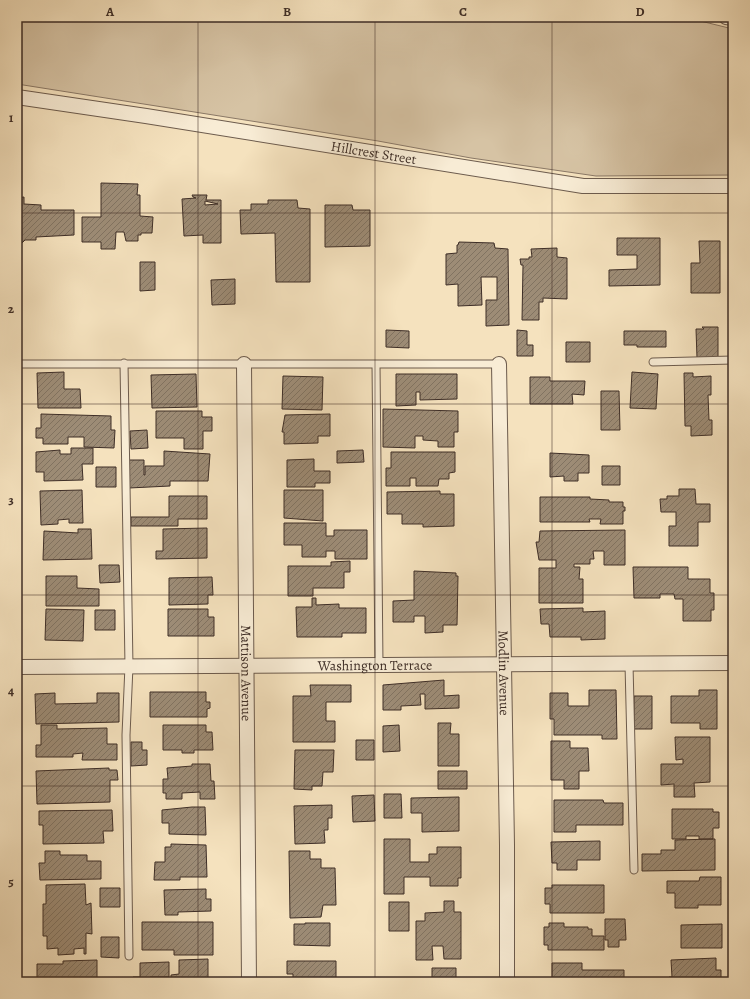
<svg xmlns="http://www.w3.org/2000/svg" width="750" height="999" font-family="Alegreya,serif">
<style>
.green{fill:#d6c3a4;stroke:#8a7866}
.building{fill:url(#building-hatch);stroke:#3e2e27;fill-rule:evenodd}
.lines{fill:none;stroke-linecap:round;stroke-linejoin:round}
.lane-casing{stroke:#6c5b4d;stroke-width:9}
.street-casing{stroke:#6c5b4d;stroke-width:16}
.lane{stroke:#f8ecd5;stroke-width:7}
.street{stroke:#f8ecd5;stroke-width:14}
.grid{fill:none;stroke:#3e2e27;stroke-width:1;stroke-opacity:0.55}
.labels{text-anchor:middle;dominant-baseline:central;stroke-width:3;stroke-linejoin:round;paint-order:stroke}
.street-label{font-size:14px;fill:#3e2e27;stroke:#f8ecd5}
.neatline{fill:none;stroke:#3e2e27;stroke-width:1.5}
.grid-label{font-size:13px;text-anchor:middle;font-weight:bold;fill:#3e2e27}
</style>
<defs>
<pattern id="building-hatch" width="6" height="6" patternUnits="userSpaceOnUse"><rect width="6" height="6" fill="#9d8c76"/><path d="M-1 1l2-2M0 6l6-6M5 7l2-2" fill="none" stroke="#817361"/></pattern>
</defs>
<rect width="100%" height="100%" fill="#f5e2be"/>
<filter id="stains"><feTurbulence type="fractalNoise" baseFrequency=".005" numOctaves="4"/><feColorMatrix values="0 0 0 0 .2 0 0 0 0 .09 0 0 0 0 .02 0 0 0 .5 -.17"/></filter>
<radialGradient id="worn" r=".72"><stop offset=".6" stop-color="#630" stop-opacity="0"/><stop offset="1" stop-color="#630" stop-opacity=".3"/></radialGradient>
<!-- green -->
<path class="green" d="M17,17H684L733,29V175L596,176L471,158L378,141L17,84Z"/>
<!-- building -->
<path class="building" d="M101,183L138,184L137,195H140V216L153,217L152,233H141V235H138V241H126L124,232H116L115,249H101V242H82V217H101Z
M192,195H207L206,200H221V243H203V235L184,236L182,199L196,198L193,197ZM205,201L218,204L205,205Z
M24,197V204L41,205V210H74V235L36,237V240H25L20,245H17V198Z
M268,200H297L298,208L310,209V282H276L275,233L241,234L240,210H251V204H268Z
M325,205H352L353,210H370V246L325,247Z
M617,238H660V285L609,286V270L637,269V255H617Z
M699,241H720V293H691V263H700Z
M459,242L494,243L495,248L508,249L509,325L486,326V300H497V277H481L482,305L458,306V284L446,285V254L457,253V245H458Z
M557,248V257L567,258V299L543,298V302H539V320H522L523,265H521L520,259H529V257H532L531,249Z
M140,262H155V290L140,291Z
M235,279V304L212,305L211,280Z
M702,327H718V357L697,358L696,329H704Z
M386,330L409,331V348L386,347Z
M517,330L527,331V345H533V356H517Z
M624,331H666V347H637V345H624Z
M566,342H590V362H566Z
M64,372V389H80L81,408H38L37,373Z
M632,372L658,374L656,409L630,408Z
M684,373H693V377L711,376V395H708L709,420H712V435L691,436V426H685Z
M196,374L197,407L152,408L151,375Z
M396,374H457V399L420,400V392H416V405L396,406Z
M283,376L323,377L322,410L282,409Z
M530,377H550V381H585L584,395L572,394L573,404H530Z
M601,391H619L620,430H601Z
M383,409L458,411V432H454V447H438V441L423,440V436H415V448L383,447Z
M156,411H202V417H212V431H203V449H184V438H156Z
M41,414L111,416V430H115L114,448L84,447V437H68V444H43V438H36V428H41Z
M330,414V436H318V443L284,444V432H282L285,415Z
M147,430L148,448L131,449L130,431Z
M71,448H93V464H82L83,480L44,481V472H36V452L60,450V454H71Z
M363,450L364,462L337,463V451Z
M164,451L210,454L208,481H170V486L129,488V460H144V475H145V466H164Z
M391,452H455V472L449,473V479H439L438,486H416V478H410V486H386V468H391Z
M550,453L589,455V473H578V481H564V476L550,477Z
M314,459V471H330V483H315V487H287V460Z
M602,466H620V485H602Z
M96,467H116V487H96Z
M679,489H695L696,504H710V522H698V546H669V526H676V512H661L660,499H667V496H679Z
M82,490L83,523H69V519L58,520V524L41,525L40,491Z
M284,490H323V521L284,518Z
M440,491V494H454V526L423,527V524H402V514H387V492Z
M169,496H207V519H178V526H131V517H169Z
M540,497H590V499L609,500V502H623V507H625V511H623V524H600L601,519H589L590,522H540Z
M284,523H326V536H334V530H367V559H335V551H326V557H302V545H284Z
M207,528V558L156,559V551H163V529Z
M78,529H91L92,559L43,560L44,531L78,533Z
M625,530V565H604V551H593L594,559H590V564H574V567H580L579,579H583V603H539V568H556V560H539L536,542H539L540,531Z
M350,561V572H344V588H313V596H288V566H331V562Z
M99,565H119L120,582L100,583Z
M633,567H688V579H710V593H714V610H711V621H683V599H675L674,594H660V598H634Z
M414,571L456,573V576H458L457,625H443V632L425,633V616H414V622H393V601L414,600Z
M46,576H77V588L99,589V606H46Z
M212,577L213,595H208V604L169,605V578Z
M312,598H316V605L339,604V608H366V633H342V637H297L296,607H312Z
M583,608V612L605,611V639L581,640V637H550L549,624H541L540,609Z
M46,609L84,610L83,641L45,640Z
M168,609H208V617H214V636H168Z
M95,610H115V630H95Z
M444,680V696L459,695V708L425,709V694H420L421,705L401,706V710H383V685Z
M310,685H351V702H326V721H335V742H293V696H311Z
M589,690H616L617,739H602V735H554V719H550V693H568V706H589Z
M699,690H717V729H700V723H671V696H699Z
M150,692H206V702H210V708L207,709V717H150Z
M55,693V704L97,703V693H119V722L36,724L35,694Z
M634,696H652V729H634Z
M438,723H451L450,734H459V766H438Z
M41,725H57V729L107,728V744H117V760H82L83,753L73,754V757H36V745H41Z
M163,725H206V732H212L213,750H194V753H182V750H163Z
M399,725L400,751L383,752V726Z
M675,737H710V782L694,783L695,797H674V784L661,785V764H683V759L676,760Z
M356,740H374V760H356Z
M551,741H570V748H588L589,771H579V789H564V780H551Z
M131,742H142V750H147V765L131,766Z
M295,750H334L333,772H323L322,786H312V790L294,789Z
M192,764H210L211,781H214L215,799H200V792L182,793V799H166V793H163V779H168L167,768L192,766Z
M109,768V770H117L118,780H110V802L37,804L36,771Z
M438,771H467V789H438Z
M384,794H401L402,818H384Z
M374,795L375,821L353,822L352,796Z
M459,797V831L422,832V813H411V798Z
M554,800H603L604,803H623V825H576V832H554Z
M332,805V818H328V830H324L325,843L295,844L294,806Z
M192,807H205L206,835L169,834V823H162V810Z
M672,809H713V812H719V828H713V839H699V836H686V839H672Z
M112,810L113,831H103L104,843L43,844V825H39V811Z
M384,839H410V862H429V854H437V847H461V878H458V886H430V877H404V894H384Z
M715,839V870L642,871V854H661V850H675V840Z
M600,841V860H577V870H557V863H552L551,842Z
M171,844L206,845L207,877H180V880H154L155,862H165V847H171Z
M45,851H60V855H87V861H101V879L40,880L39,863H45Z
M289,851H310V859H321V868H335L336,905H323L321,917L290,918Z
M700,877H721V905H698V908H675V893H667V881H699Z
M85,884L86,905L91,903L92,934L86,933V954H84V948L74,949V954L58,955V948L47,949V936H43V904H46V885Z
M552,885H604V913H550V904H545V888H552Z
M100,888H120V907H100Z
M206,889V899H211V911L178,912V915H165L164,890Z
M444,901H454V912H461V959H444L443,946H432L433,960H416V921H425V913L444,912Z
M389,902H409V931H389Z
M605,919H625L626,940H619V947H608V940H605Z
M142,922H213V955H174V950H142Z
M305,923H330V946L294,945V924H305Z
M549,923H564V927H588V929H592V936H604V950H548V945H544V927H549Z
M722,924V948H681V925Z
M101,937H119V958L101,957Z
M716,958V970H721V980H713V982H669V977H672L671,960Z
M208,959V982H171V975L179,974V960Z
M97,960V982H37V964H63V961Z
M287,961H336V982H293V974H287Z
M169,962V977H150V982H133V977H140V963Z
M552,963H582V970H624V982H552Z
M432,968H456V982H432Z"/>
<g class="lines">
<defs>
<path id="lane" d="M653,362L733,360
M124,363L129,666L126,735L129,956
M17,364H499
M376,364L379,665
M629,664L634,870"/>
<g id="street">
<path d="M726,17L733,18"/>
<path id="s1" d="M17,97L146,116L583,186H733"/>
<path id="s2" d="M244,364L249,982"/>
<path id="s3" d="M499,364L507,845V982"/>
<path id="s4" d="M17,667L733,663"/>
</g>
</defs>
<!-- lane casing -->
<use href="#lane" class="lane-casing"/>
<!-- street casing -->
<use href="#street" class="street-casing"/>
<!-- lane -->
<use href="#lane" class="lane"/>
<!-- street -->
<use href="#street" class="street"/>
</g>
<!-- grid -->
<path class="grid" d="M198,17V982M375,17V982M552,17V982M17,213H733M17,404H733M17,595H733M17,786H733"/>
<g class="labels">
<!-- street labels -->
<g class="street-label">
<text stroke="none"><textPath href="#s1" startOffset="361">Hillcrest Street</textPath></text>
<text stroke="none"><textPath href="#s4" startOffset="358">Washington Terrace</textPath></text>
<text stroke="none"><textPath href="#s2" startOffset="309">Mattison Avenue</textPath></text>
<text stroke="none"><textPath href="#s3" startOffset="309">Modlin Avenue</textPath></text>
</g>
</g>
<!-- margin -->
<rect width="750" height="999" fill="none" stroke="#f5e2be" stroke-width="44"/>
<rect x="22" y="22" width="706" height="955" class="neatline"/>
<g class="grid-label">
<text x="110" y="16">A</text>
<text x="287" y="16">B</text>
<text x="463" y="16">C</text>
<text x="640" y="16">D</text>
<text x="11" y="122">1</text>
<text x="11" y="313">2</text>
<text x="11" y="504">3</text>
<text x="11" y="695">4</text>
<text x="11" y="886">5</text>
</g>
<rect width="100%" height="100%" filter="url(#stains)"/>
<rect width="100%" height="100%" fill="url(#worn)"/>
</svg>
